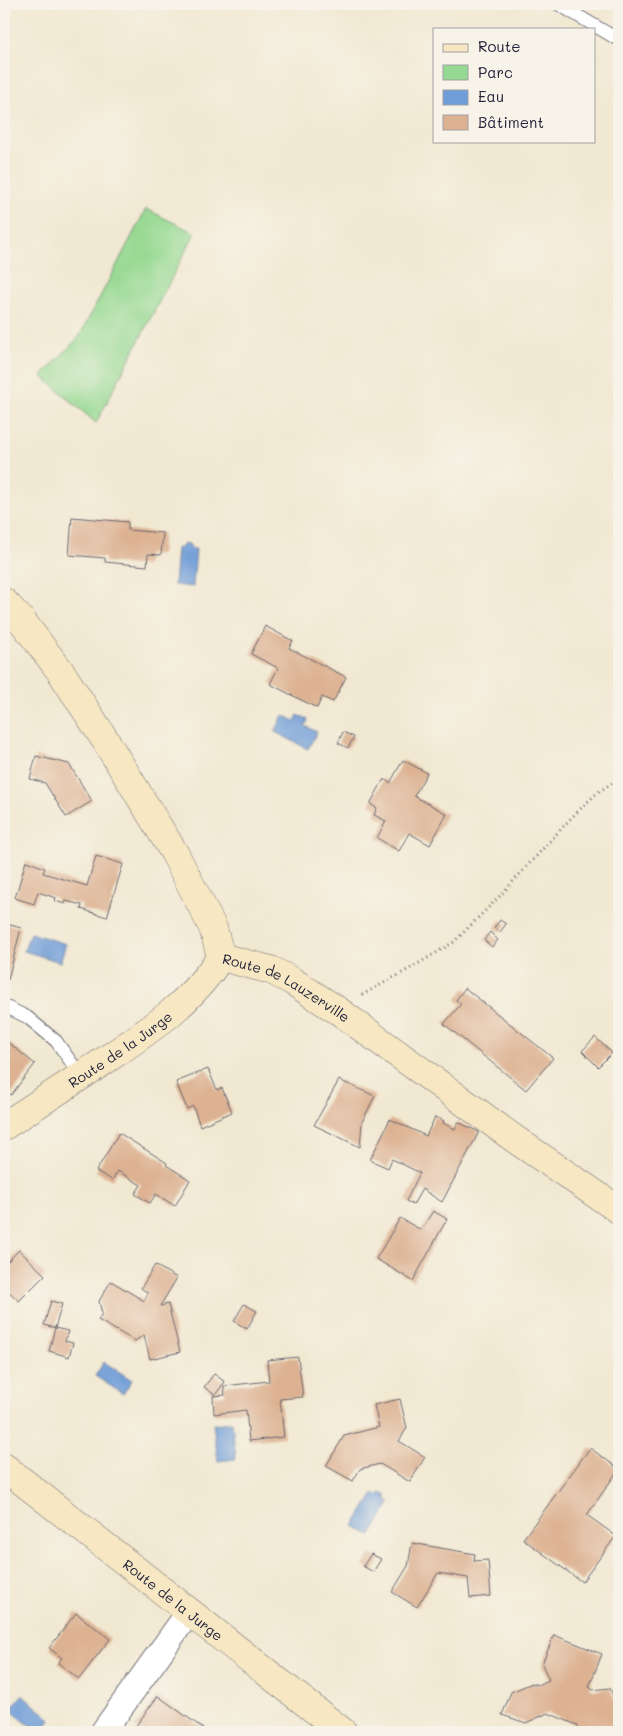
<svg xmlns="http://www.w3.org/2000/svg" width="623" height="1736" font-family="Mali,sans-serif">
<style>
.green{fill:#96d992;stroke:#5c7e66}
.water{fill:#6f9dd7;stroke:#486089}
.building{fill:#ddb293}
.lines{fill:none;stroke-linecap:round;stroke-linejoin:round}
.lane-casing{stroke:#6a6770;stroke-width:14}
.street-casing{stroke:#6a6770;stroke-width:27}
.secondary-casing{stroke:#6a6770;stroke-width:29}
.path{stroke:#6a6770;stroke-width:3;stroke-dasharray:1 4;stroke-linecap:butt}
.lane{stroke:#fff;stroke-width:12}
.street{stroke:#fff;stroke-width:25}
.secondary{stroke:#f7e8c3;stroke-width:28}
.labels{text-anchor:middle;dominant-baseline:central;stroke-width:4;stroke-linejoin:round;paint-order:stroke}
.street-label{font-size:14px;fill:#22223b;stroke:#f7f3e8}
</style>
<rect width="100%" height="100%" fill="#f7f3e8"/>
<filter id="ink" filterUnits="userSpaceOnUse"><feTurbulence type="fractalNoise" baseFrequency=".02" numOctaves="2"/><feDisplacementMap in="SourceGraphic" scale="10" xChannelSelector="R" yChannelSelector="G"/><feConvolveMatrix kernelMatrix="1 2 1 2 8 2 1 2 1" color-interpolation-filters="sRGB"/></filter>
<filter id="wash" filterUnits="userSpaceOnUse"><feTurbulence type="fractalNoise" baseFrequency=".0096" numOctaves="4" result="noise"/><feDisplacementMap in="SourceGraphic" scale="20" xChannelSelector="R" yChannelSelector="G"/><feGaussianBlur stdDeviation="1.12" result="paint"/><feColorMatrix in="noise" values="0 0 0 0 0 0 0 0 0 0 0 0 0 0 0 0 0 1.4 0 .05"/><feComposite in="paint" operator="in"/></filter>
<g filter="url(#wash)">
<rect width="100%" height="100%" fill="#f1e8d1"/>
<!-- green -->
<path class="green" d="M146,209L195,233L96,423L42,376L79,337Z"/>
<!-- water -->
<path class="water" d="M184,543L189,544L192,549H196L193,587L174,585L177,548H181Z
M283,715L295,721L298,715L308,720L305,726L317,732L308,749L275,732Z
M30,933L66,944L60,962L24,951Z
M104,1362L132,1380L123,1394L95,1376Z
M232,1422L236,1459L218,1461L213,1424Z
M380,1493L386,1495L387,1501L390,1503L371,1536L354,1526L374,1494L377,1496Z
M22,1695L51,1719L41,1732H38L10,1710Z"/>
<g id="blocks">
<!-- building -->
<path class="building" d="M72,517L128,522V530L163,533L161,555L148,554L147,566L105,562V558L69,555Z
M265,626L293,641L289,648L346,677L333,702L322,697L317,708L270,684L278,668L251,654Z
M343,732L354,737L348,748L338,743Z
M36,756L69,764L92,801L66,817L45,783L30,779Z
M403,760L427,773L414,796L447,814L430,845L409,833L399,851L377,838L386,821L374,815L377,808L370,804L384,779L390,783Z
M96,856L123,864L107,917L81,909L82,905L66,901L65,904L55,901L56,898L38,892L34,904L15,898L26,861L45,868L43,873L87,886Z
M500,920L506,924L500,932L494,928Z
M7,924L21,928L8,980L4,979V935Z
M490,932L498,940L492,947L484,940Z
M465,988L553,1058L526,1090L444,1024L461,1004L456,1000Z
M595,1037L612,1053L598,1067L582,1051Z
M4,1039L35,1064L11,1095L4,1089Z
M208,1069L217,1090L222,1088L232,1112L200,1126L193,1106L187,1109L176,1082Z
M339,1080L375,1096L362,1122L360,1147L314,1125Z
M435,1117L444,1121L443,1123L455,1129L458,1122L479,1132L442,1202L422,1189L413,1205L406,1201L420,1173L392,1159L388,1168L370,1160L390,1119L426,1136Z
M119,1133L167,1163L166,1165L190,1180L175,1206L156,1194L150,1203L135,1194L141,1185L118,1171L112,1180L96,1171Z
M433,1211L447,1219L413,1281L376,1259L400,1218L421,1230Z
M19,1250L45,1275L19,1301L6,1289L4,1291V1262L6,1263Z
M155,1265L177,1278L160,1306L168,1304L180,1352L150,1359L144,1335L135,1341L98,1320L102,1314L99,1301L111,1281L144,1301L148,1293L141,1288Z
M51,1301L62,1304L55,1328L44,1325Z
M244,1304L257,1311L247,1329L234,1321Z
M55,1328L68,1331L65,1341L73,1343L69,1357L49,1351Z
M298,1357L303,1397L280,1399L284,1437L249,1441L246,1410L214,1414L213,1396L225,1395L224,1386L269,1381L267,1360Z
M214,1374L225,1382L215,1395L204,1387Z
M400,1399L407,1428L399,1441L425,1457L410,1482L380,1464L360,1469L353,1481L326,1466L344,1436L379,1427L374,1405Z
M590,1448L619,1469L587,1515L616,1536L582,1582L523,1539Z
M412,1543L475,1554L474,1561L488,1560L491,1596L470,1598L468,1578L438,1573L417,1607L392,1592L408,1566Z
M371,1554L381,1559L373,1572L363,1566Z
M76,1613L110,1639L79,1679L58,1663L62,1658L49,1648Z
M554,1635L602,1654L589,1687L593,1690L610,1688L619,1710V1732H580L577,1725L548,1713L526,1723L502,1715L511,1692L532,1683L537,1685L549,1680L542,1664Z
M158,1696L208,1732H142L135,1727Z"/>
</g>
</g>
<g filter="url(#ink)">
<use href="#blocks" fill-opacity="0" stroke="#6a6770" stroke-width="1"/>
<g class="lines">
<defs>
<path id="lane" d="M558,4L619,40
M4,1006L27,1017L56,1041L81,1076"/>
<path id="street" d="M103,1732L189,1612"/>
<g id="secondary">
<path id="s1" d="M4,602L22,621L61,672L104,738L175,854L213,928L221,957L271,970L292,981L340,1012L516,1140L619,1210"/>
<path id="s2" d="M4,1126C36,1105 69,1084 101,1063C150,1030 187,1007 221,957"/>
<path id="s3" d="M4,1467L343,1732"/>
</g>
</defs>
<!-- lane casing -->
<use href="#lane" class="lane-casing"/>
<!-- street casing -->
<use href="#street" class="street-casing"/>
<!-- secondary casing -->
<use href="#secondary" class="secondary-casing"/>
<!-- path -->
<path class="path" d="M362,995L411,968L454,942L498,898L572,817L598,792L619,779"/>
<!-- lane -->
<use href="#lane" class="lane"/>
<!-- street -->
<use href="#street" class="street"/>
<!-- secondary -->
<use href="#secondary" class="secondary"/>
</g>
</g>
<g class="labels">
<!-- street labels -->
<g class="street-label">
<text stroke="none"><textPath href="#s1" startOffset="491">Route de Lauzerville</textPath></text>
<text stroke="none"><textPath href="#s2" startOffset="139">Route de la Jurge</textPath></text>
<text stroke="none"><textPath href="#s3" startOffset="215">Route de la Jurge</textPath></text>
</g>
</g>
<!-- margin -->
<rect width="623" height="1736" fill="none" stroke="#f7f3e8" stroke-width="20"/>
<!-- legend -->
<rect x="433" y="28" width="162" height="115" fill="#f7f3e8" stroke="#a29fa3"/>
<rect x="443" y="44" width="25" height="8" fill="#f7e8c3" stroke="#a29fa3"/>
<text x="478" y="52" font-size="15" fill="#22223b">Route</text>
<rect x="443" y="65" width="25" height="15" fill="#96d992" stroke="#a29fa3"/>
<text x="478" y="78" font-size="15" fill="#22223b">Parc</text>
<rect x="443" y="90" width="25" height="15" fill="#6f9dd7" stroke="#a29fa3"/>
<text x="478" y="102" font-size="15" fill="#22223b">Eau</text>
<rect x="443" y="115" width="25" height="15" fill="#ddb293" stroke="#a29fa3"/>
<text x="478" y="128" font-size="15" fill="#22223b">Bâtiment</text>
</svg>
